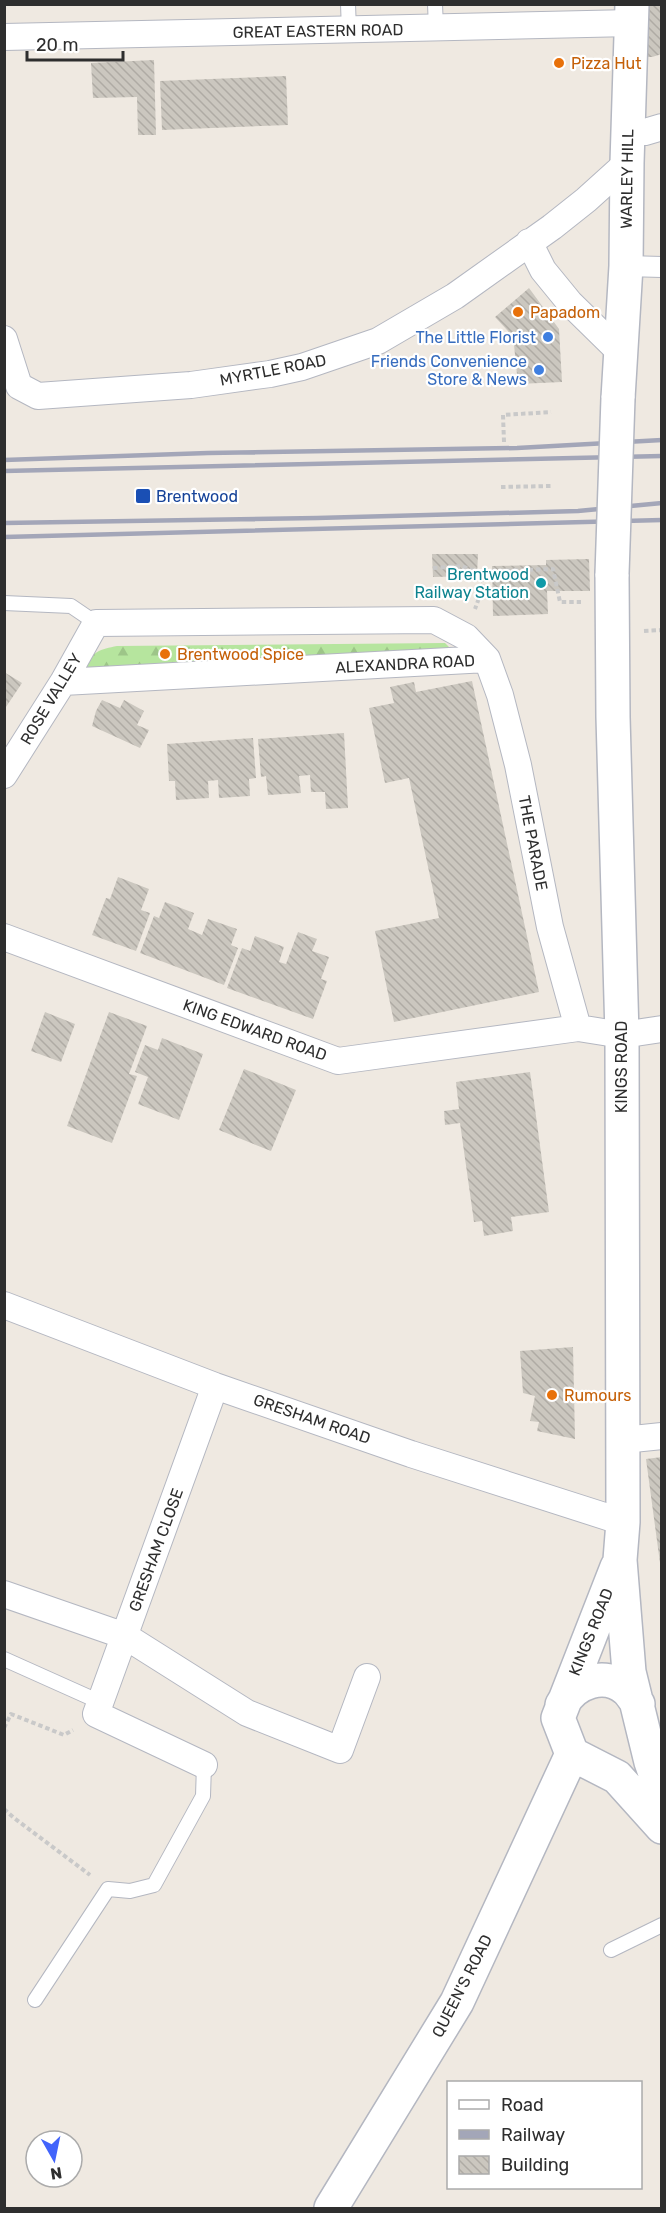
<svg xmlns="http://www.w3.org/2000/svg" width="666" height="2213" font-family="Rubik,sans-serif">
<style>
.forest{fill:url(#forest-firs)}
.building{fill:url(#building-back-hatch)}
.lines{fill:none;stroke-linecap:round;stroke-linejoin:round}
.service-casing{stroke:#b4b7c1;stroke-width:16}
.pedestrian-casing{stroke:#b4b7c1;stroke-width:22}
.minor-casing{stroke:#b4b7c1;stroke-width:28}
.secondary-casing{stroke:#b4b7c1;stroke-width:36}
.path{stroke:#c9c9c9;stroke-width:4;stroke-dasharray:4.5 3;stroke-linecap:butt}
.service{stroke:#fff;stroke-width:14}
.pedestrian{stroke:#fff;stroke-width:20}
.minor{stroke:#fff;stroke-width:26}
.secondary{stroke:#fff;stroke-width:33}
.rail{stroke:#a3a6b8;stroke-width:4.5}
.secondary-bridge-casing{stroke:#b4b7c1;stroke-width:36;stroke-linecap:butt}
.secondary-bridge{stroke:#fff;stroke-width:33}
.food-dot{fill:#e8710a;stroke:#fff;stroke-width:2}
.shop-dot{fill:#3f7fe0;stroke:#fff;stroke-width:2}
.transit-dot{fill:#1a4fb4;stroke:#fff;stroke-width:2}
.culture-dot{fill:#0f9aa8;stroke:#fff;stroke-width:2}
.labels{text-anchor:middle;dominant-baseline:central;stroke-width:4.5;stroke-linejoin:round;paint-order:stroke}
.street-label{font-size:16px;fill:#2e2e2e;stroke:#fff}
.food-label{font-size:16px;fill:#c56008;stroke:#fff;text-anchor:start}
.shop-label{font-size:16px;fill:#366cbe;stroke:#fff;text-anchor:end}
.transit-label{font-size:16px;fill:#164399;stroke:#fff;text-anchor:start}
.culture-label{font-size:16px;fill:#0d838f;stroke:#fff;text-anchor:end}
</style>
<defs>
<pattern id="forest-firs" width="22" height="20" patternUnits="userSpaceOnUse" patternTransform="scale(1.5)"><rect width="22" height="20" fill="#b6e59e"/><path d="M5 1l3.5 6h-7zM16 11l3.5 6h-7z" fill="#9dc588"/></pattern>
<pattern id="building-back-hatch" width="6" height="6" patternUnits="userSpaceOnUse" patternTransform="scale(1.5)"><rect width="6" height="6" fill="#cbc7bf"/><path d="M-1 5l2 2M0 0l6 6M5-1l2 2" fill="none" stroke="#afaba4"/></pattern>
</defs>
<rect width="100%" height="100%" fill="#efe9e1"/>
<!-- forest -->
<path class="forest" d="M445,643L451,649L85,668C90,652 101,649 117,646Z"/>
<!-- building -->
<path class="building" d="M645,4H662V54L652,57H642Z
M154,60L156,135H138L137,97L93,98L91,63Z
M286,76L288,125L162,130L160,81Z
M529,288L559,329L562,382L518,384L514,345L508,331L495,317Z
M432,554H478L477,576L433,577Z
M589,559L590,591H547L548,614L493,616L492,566L546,565V560Z
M4,672L22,683L4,710Z
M472,681L539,992L394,1022L375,931L439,918L409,778L385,783L369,708L394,703L390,687L414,682L416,692Z
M102,700L120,708L124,700L144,711L137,725L149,730L140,748L92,726L96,711Z
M344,733L348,808L326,809L325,792H311L310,775L299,776L301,793L268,795L266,776L261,777L258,739Z
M253,738L256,778L249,779L250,796L219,798L218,780L208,781L209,798L176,800L175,781H169L167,744Z
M118,877L149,889L141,910L150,913L136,951L92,935L106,898L110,899Z
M165,902L194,913L188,929L202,935L208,919L237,929L231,945L238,948L224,985L140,953L154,916L159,918Z
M298,932L317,939L312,951L329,957L321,979L327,981L313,1019L227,988L242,948L250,951L255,936L284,947L279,962L286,964Z
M45,1012L75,1024L61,1062L31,1051Z
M109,1012L147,1026L129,1074L137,1076L112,1143L67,1126Z
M162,1038L203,1054L179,1120L138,1104L148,1077L135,1072L145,1045L158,1050Z
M244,1069L296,1090L271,1151L219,1130Z
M530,1072L549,1212L511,1217L513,1231L484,1236L482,1221L474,1222L460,1123L445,1125L444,1111L459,1109L456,1082Z
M573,1347L575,1439L537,1431L539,1422L530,1421L535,1396L523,1393L520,1351Z
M662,1457V1563H660L646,1459Z"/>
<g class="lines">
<defs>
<path id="service" d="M348,4L349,31
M435,4L436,28
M4,603L71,606L96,623
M4,1659L100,1702
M611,1950L662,1925
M35,2000L108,1889L130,1891L154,1885L203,1796L204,1765"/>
<path id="pedestrian" d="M626,266L662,267"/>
<path id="minor" d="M4,37L632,23
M627,131L645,132L662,127
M529,242L543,270L570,303L621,353
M4,339L19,386L38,396L191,385L270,374L302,367L378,341L455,296L552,227L586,200L627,163
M63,682L487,659
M4,775L63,682L96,623L434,620L466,637L487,659L500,695L518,765L550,927L578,1028
M4,937L338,1061L578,1028L622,1035L662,1029
M4,1305L215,1386L411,1454L623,1522
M623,1440L662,1436
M4,1594L125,1636L247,1713L340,1750L367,1677
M204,1765L96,1714L215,1386"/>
<path id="secondary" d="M618,398L626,266L627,163L632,4
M612,574L613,717L622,1035L623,1522L620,1560L629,1672L651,1762L662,1793
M617,1567L558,1718L572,1754L617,1777L662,1827
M562,1705C574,1682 605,1671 626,1689C631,1693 634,1699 638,1704
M331,2208L457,2002L572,1754"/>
</defs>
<!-- service casing -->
<use href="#service" class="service-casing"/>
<!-- pedestrian casing -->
<use href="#pedestrian" class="pedestrian-casing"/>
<!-- minor casing -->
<use href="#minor" class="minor-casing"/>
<!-- secondary casing -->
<use href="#secondary" class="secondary-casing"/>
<!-- path -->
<path class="path" d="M504,442L503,415L551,412
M501,487L551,486
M433,568L461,566L478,572L484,584L475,609
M491,571L553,569L560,602H581
M644,631L662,630
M4,1728L11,1714L64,1735L73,1730
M4,1809L14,1818L90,1875"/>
<!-- service -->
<use href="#service" class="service"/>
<!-- pedestrian -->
<use href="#pedestrian" class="pedestrian"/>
<!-- minor -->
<use href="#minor" class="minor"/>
<!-- secondary -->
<use href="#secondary" class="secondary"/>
<!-- rail -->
<path class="rail" d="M4,460L208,453L517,448L662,440
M4,471L662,456
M4,523L317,518L578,511L662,503
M4,537L662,520"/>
<defs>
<path id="secondary-bridge" d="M612,574L618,398"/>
</defs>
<!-- secondary-bridge casing -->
<use href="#secondary-bridge" class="secondary-bridge-casing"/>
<!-- secondary-bridge -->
<use href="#secondary-bridge" class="secondary-bridge"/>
</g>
<!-- markers -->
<g class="food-dot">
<circle cx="559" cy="63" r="6"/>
<circle cx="518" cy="312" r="6"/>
<circle cx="165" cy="654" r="6"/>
<circle cx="552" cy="1395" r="6"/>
</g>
<g class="shop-dot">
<circle cx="548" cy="337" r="6"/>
<circle cx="539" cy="370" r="6"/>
</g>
<rect class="transit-dot" x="135" y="488" width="16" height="16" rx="3"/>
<circle class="culture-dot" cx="541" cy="583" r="6"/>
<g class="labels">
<!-- street labels -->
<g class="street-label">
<text transform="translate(318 31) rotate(-1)">GREAT EASTERN ROAD</text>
<text transform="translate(627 179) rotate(-89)">WARLEY HILL</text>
<text transform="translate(273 370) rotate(-11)">MYRTLE ROAD</text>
<text transform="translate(405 664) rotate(-3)">ALEXANDRA ROAD</text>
<text transform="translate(51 699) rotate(-59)">ROSE VALLEY</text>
<text transform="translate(533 843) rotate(79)">THE PARADE</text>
<text transform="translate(255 1030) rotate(20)">KING EDWARD ROAD</text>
<text transform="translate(621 1067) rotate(-90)">KINGS ROAD</text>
<text transform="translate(312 1419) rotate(19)">GRESHAM ROAD</text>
<text transform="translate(156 1550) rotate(-70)">GRESHAM CLOSE</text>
<text transform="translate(591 1632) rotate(-68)">KINGS ROAD</text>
<text transform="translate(462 1986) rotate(-63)">QUEEN'S ROAD</text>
</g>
<!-- food labels -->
<g class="food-label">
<text x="571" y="63">Pizza Hut</text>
<text x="530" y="312">Papadom</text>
<text x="177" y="654">Brentwood Spice</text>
<text x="564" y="1395">Rumours</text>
</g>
<!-- shop labels -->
<g class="shop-label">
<text x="536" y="337">The Little Florist</text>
<text x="527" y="361">Friends Convenience<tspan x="527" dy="18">Store &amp; News</tspan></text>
</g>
<!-- transit labels -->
<g class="transit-label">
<text x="156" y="496">Brentwood</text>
</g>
<!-- culture labels -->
<g class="culture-label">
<text x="529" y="574">Brentwood<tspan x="529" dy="18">Railway Station</tspan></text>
</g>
</g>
<!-- border -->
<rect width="666" height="2213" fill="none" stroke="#2e2e2e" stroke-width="12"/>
<!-- legend -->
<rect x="447" y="2081" width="195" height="108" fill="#ffffff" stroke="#ababab" stroke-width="1.5"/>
<rect x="459" y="2100" width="30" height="9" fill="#ffffff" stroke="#ababab" stroke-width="1.5"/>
<text x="501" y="2111" font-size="18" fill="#2e2e2e">Road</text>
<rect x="459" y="2130" width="30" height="9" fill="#a3a6b8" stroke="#ababab" stroke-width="1.5"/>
<text x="501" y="2141" font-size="18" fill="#2e2e2e">Railway</text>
<rect x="459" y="2156" width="30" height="18" fill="url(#building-back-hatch)" stroke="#ababab" stroke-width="1.5"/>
<text x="501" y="2171" font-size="18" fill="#2e2e2e">Building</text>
<!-- north arrow -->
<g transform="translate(54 2159) rotate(171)"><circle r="28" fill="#ffffff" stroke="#ababab" stroke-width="1.5"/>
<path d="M0-4.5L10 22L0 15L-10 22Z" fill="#4264fb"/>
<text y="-9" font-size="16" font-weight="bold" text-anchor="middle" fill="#2e2e2e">N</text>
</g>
<!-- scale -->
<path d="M27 51v9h96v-9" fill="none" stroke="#2e2e2e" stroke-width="3"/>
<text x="36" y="51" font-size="18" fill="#2e2e2e" stroke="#ffffff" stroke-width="4.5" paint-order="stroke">20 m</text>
</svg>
